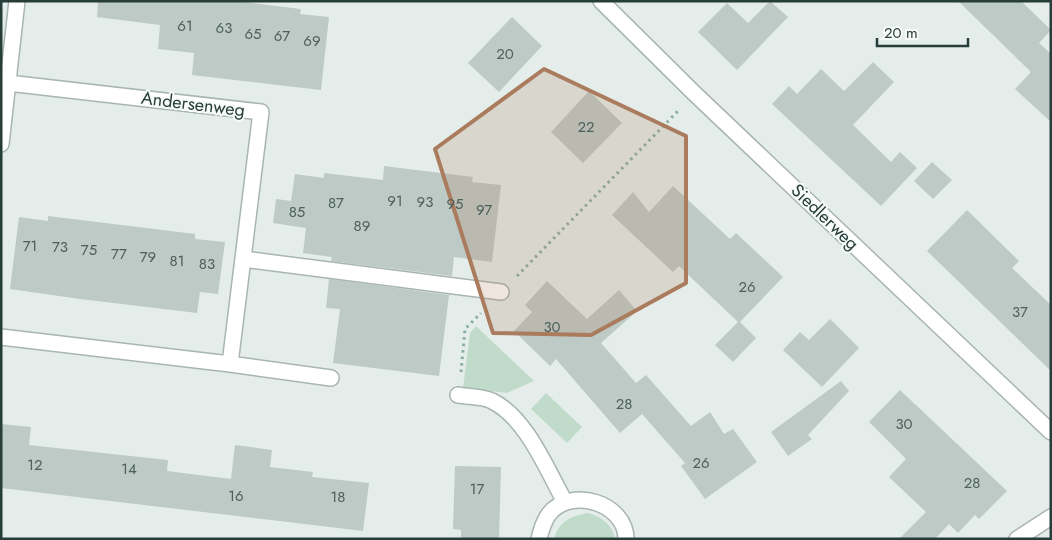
<svg xmlns="http://www.w3.org/2000/svg" width="1052" height="540" font-family="Jost,sans-serif">
<style>
.green{fill:#c1dbca}
.building{fill:#becac6}
.lines{fill:none;stroke-linecap:round;stroke-linejoin:round}
.street-casing{stroke:#a8b5b1;stroke-width:18}
.path{stroke:#89ada5;stroke-width:3;stroke-dasharray:2.5 4;stroke-linecap:butt}
.street{stroke:#fff;stroke-width:15}
.marked{fill:#aa7b5d;fill-opacity:0.2;stroke:#aa7b5d;stroke-width:4;stroke-linejoin:round}
.labels{text-anchor:middle;dominant-baseline:central;stroke-width:4;stroke-linejoin:round;paint-order:stroke}
.number-label{font-size:15px;fill:#4c605c}
.street-label{font-size:18px;fill:#263d39;stroke:#f6faf8}
</style>
<rect width="100%" height="100%" fill="#e5edea"/>
<!-- green -->
<path class="green" d="M476,326L534,381L507,393L463,388L470,333Z
M546,393L582,427L567,443L531,409Z
M588,513C601,517 613,524 615,539H554C559,521 571,516 588,513Z"/>
<!-- building -->
<path class="building" d="M98,1H236L301,9L300,14L329,17L321,90L192,75L194,53L158,49L160,25L97,17Z
M770,1L788,17L737,70L698,32L727,3L748,23Z
M958,1H1021L1051,30L1039,43L1050,53L1051,51V122L1015,89L1031,72Z
M512,17L542,46L499,92L468,63Z
M873,62L894,82L853,125L891,162L900,152L917,168L881,206L772,104L789,86L797,94L821,69L844,91Z
M589,91L622,123L583,163L551,132Z
M932,162L952,180L933,199L914,181Z
M384,166L473,177L472,182L501,185L492,262L454,257L452,276L331,261L332,257L303,253L306,228L273,223L276,199L291,201L295,174L324,178V173L383,180Z
M673,186L730,239L736,233L783,277L740,322L756,338L733,362L715,345L738,322L679,266L673,272L612,215L633,192L649,212Z
M967,210L1019,261L1012,268L1051,305V371L927,251Z
M48,216L195,234V239L225,242L218,294L200,292L197,313L80,299L10,289L19,217L48,221Z
M329,279L449,295L439,376L333,363L340,309L326,308Z
M547,281L587,319L619,290L637,311L601,343L636,383L646,375L691,426L710,412L724,434L733,429L757,462L705,499L681,466L685,463L642,414L620,433L556,359L550,366L514,331L532,312L525,305Z
M830,319L859,348L822,387L783,350L800,332L809,340Z
M841,381L849,391L808,435L812,439L788,456L771,432Z
M900,390L1007,491L979,519L975,515L958,533L949,524L935,539H899L926,512L889,477L906,459L869,422Z
M1,424L31,427L29,445L168,460L167,471L231,479L235,445L272,450L270,467L313,472L312,477L369,483L363,531L1,488Z
M455,466L501,467L499,539H461V530L453,529Z"/>
<g class="lines">
<defs>
<path id="street" d="M601,1L695,94L1051,432
M8,83L261,112L230,364
M1,144L17,1
M243,259L501,292
M1,337L230,364L331,378
M458,395C468,397 483,396 492,401C526,417 547,470 565,502
M539,539C541,530 544,521 549,514C571,486 626,503 626,539
M1017,539L1051,517"/>
</defs>
<!-- street casing -->
<use href="#street" class="street-casing"/>
<!-- path -->
<path class="path" d="M517,276L678,111
M461,372L465,329L481,313"/>
<!-- street -->
<use href="#street" class="street"/>
</g>
<!-- marked area -->
<path class="marked" d="M544,69L686,136V283L591,335L493,333L435,149Z"/>
<g class="labels">
<!-- number labels -->
<g class="number-label">
<text x="185" y="26">61</text>
<text x="224" y="28">63</text>
<text x="253" y="34">65</text>
<text x="282" y="36">67</text>
<text x="312" y="41">69</text>
<text x="505" y="54">20</text>
<text x="586" y="127">22</text>
<text x="395" y="201">91</text>
<text x="425" y="202">93</text>
<text x="336" y="203">87</text>
<text x="455" y="204">95</text>
<text x="484" y="210">97</text>
<text x="297" y="212">85</text>
<text x="362" y="226">89</text>
<text x="30" y="246">71</text>
<text x="60" y="247">73</text>
<text x="89" y="250">75</text>
<text x="119" y="254">77</text>
<text x="148" y="257">79</text>
<text x="177" y="261">81</text>
<text x="207" y="264">83</text>
<text x="747" y="287">26</text>
<text x="1020" y="312">37</text>
<text x="552" y="327">30</text>
<text x="624" y="404">28</text>
<text x="904" y="424">30</text>
<text x="701" y="463">26</text>
<text x="35" y="465">12</text>
<text x="129" y="469">14</text>
<text x="972" y="483">28</text>
<text x="477" y="489">17</text>
<text x="236" y="496">16</text>
<text x="338" y="497">18</text>
</g>
<!-- street labels -->
<g class="street-label">
<text transform="translate(193 104) rotate(7)">Andersenweg</text>
<text transform="translate(825 217) rotate(44)">Siedlerweg</text>
</g>
</g>
<!-- border -->
<rect width="1052" height="540" fill="none" stroke="#263d39" stroke-width="5"/>
<!-- scale -->
<path d="M877 38v8h91v-8" fill="none" stroke="#263d39" stroke-width="2.5"/>
<text x="884" y="38" font-size="15" fill="#263d39" stroke="#f6faf8" stroke-width="4" paint-order="stroke">20 m</text>
</svg>
